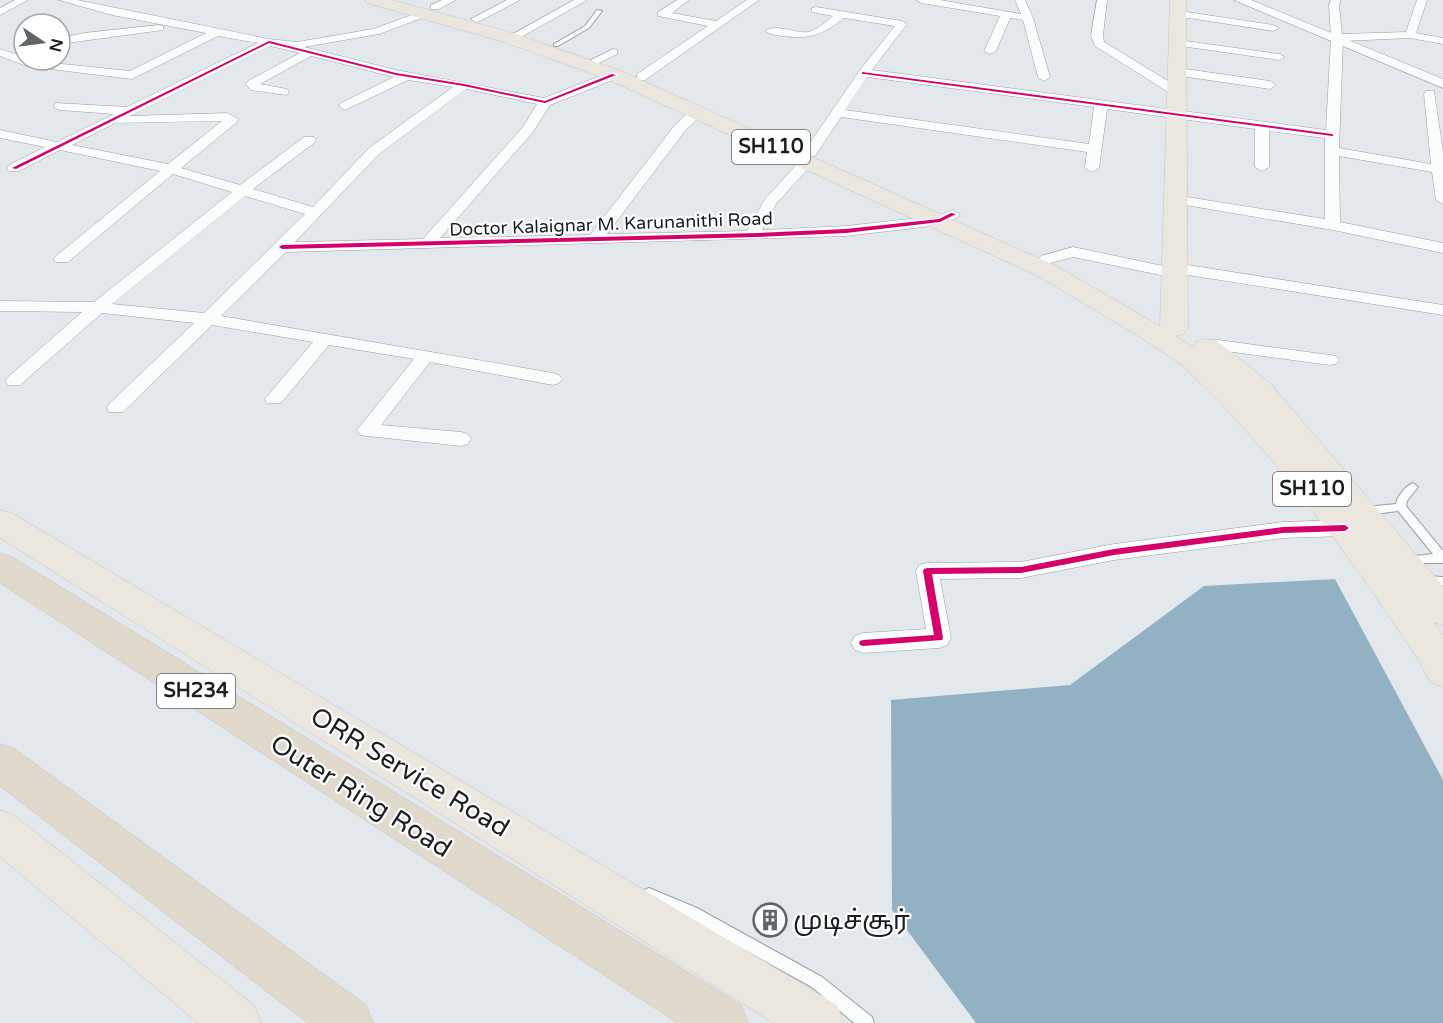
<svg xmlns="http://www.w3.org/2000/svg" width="1443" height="1023" font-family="'Varela Round','Noto Sans Tamil',sans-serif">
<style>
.water{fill:#92b2c3}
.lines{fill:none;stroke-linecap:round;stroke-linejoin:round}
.service-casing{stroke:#9a9ea2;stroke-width:2}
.minor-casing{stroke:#9a9ea2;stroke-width:1}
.tertiary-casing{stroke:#9a9ea2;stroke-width:1}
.primary-casing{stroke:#c2c6c8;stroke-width:1}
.motorway-casing{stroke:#c2c6c8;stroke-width:1}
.service{fill:#fbfcfc;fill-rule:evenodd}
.minor{fill:#fbfcfc;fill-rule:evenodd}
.tertiary{fill:#fbfcfc;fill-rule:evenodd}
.primary{fill:#ebe7df;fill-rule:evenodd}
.motorway{fill:#e0d9cc;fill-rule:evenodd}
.cycleway-casing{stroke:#fff;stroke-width:3}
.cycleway{fill:#d6006c;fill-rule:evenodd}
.labels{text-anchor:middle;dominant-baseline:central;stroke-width:4.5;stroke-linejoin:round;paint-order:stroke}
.far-street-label{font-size:18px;fill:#1a1e20;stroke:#fff}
.shield{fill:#fff;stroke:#5f6263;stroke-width:1.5}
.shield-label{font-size:20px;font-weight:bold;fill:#1a1e20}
.near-street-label{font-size:26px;fill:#1a1e20;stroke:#fff}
.near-poi-label{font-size:26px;fill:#1a1e20;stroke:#fff;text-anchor:start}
</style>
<rect width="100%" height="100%" fill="#e3e8ed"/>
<!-- water -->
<path class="water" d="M1335,579L1443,780V1023H976L892,910L891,700L1070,685L1204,586Z"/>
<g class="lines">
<defs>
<path id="service" d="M597,10L602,11L589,28L558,46H554V44L585,26Z
M1413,483L1418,487L1407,501L1406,506L1443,551V563H1405L1404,560L1405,557L1433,554L1398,511L1366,515L1361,511L1366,507L1396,504C1397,496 1406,486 1413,483Z
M1424,576L1443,577V585L1420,583L1418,580L1420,577Z
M649,888L697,908L822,977L872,1017L874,1023H854L812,987L687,918L644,900L642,895L644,890Z"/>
<path id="minor" d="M15,0H28L0,15V8Z
M59,0H77L269,39L297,42L373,29L426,10L431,13L430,15L379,34L304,47L396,70L544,98L610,72H618V78L550,105L533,132L440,238L590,235L675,125L690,110L695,109L701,113L700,116L685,131L607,234L747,231L765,199L802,159L807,158L814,162L776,204L762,230L846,226L937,216L953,210L960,214L958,217L940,225L846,236L286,252L221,316L553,373L559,375L562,379L559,383L553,385L430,362L381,425L461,432L468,434L471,439L468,444L461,446L367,436L360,435L357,430L414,359L329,345L281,403H267L265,399L313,342L212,325L123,412H109L107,408L109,404L194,323L102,313L20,385H8L5,381L8,377L82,312L0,311V301L94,302L232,192L173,174L68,262H56L54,259L56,256L160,171L60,150L19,171H9L7,168L9,165L45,147L0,138V130L57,142L114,114L60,110L56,109L54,106L56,103L127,107L258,43L218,36L132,79L26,66L0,56V49L24,57V60L130,71L206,33L112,15ZM270,46L300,53L248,81L246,84L251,90L287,95L289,92L287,89L260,84L311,56L394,77L341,103L339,106L345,110L408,80L453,87L369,148L313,207L253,189L314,143L316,140L314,137H304L240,185L181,168L237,122L238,119L227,113L130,116ZM466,89L537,104L523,127L423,239L295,242L379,154ZM222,121L168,164L72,145L115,123ZM245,196L305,214L204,313L112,304Z
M442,0H456L439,9H431V5Z
M507,0H520L480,21L476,22L471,19Z
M574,0H587L523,36H515L513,34Z
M677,0H689L672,13L716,21L747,0H759L645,80H637V74L708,26L658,16V12Z
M916,0H940L1021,14L1015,0H1025L1033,18L1050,77L1044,81L1038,77L1023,20L1010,18L996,51L990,54L984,51L1000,16L921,3Z
M1097,0H1107L1103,35L1104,42L1181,89L1183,92L1181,95H1173L1095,46L1091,35Z
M1331,0H1341L1339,5L1342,34L1406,32L1417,0H1427L1416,33L1443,38V44L1410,38L1343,41L1339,148L1431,164L1424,94L1426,91H1434L1443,151V204L1436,200L1432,172L1339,156L1340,222L1443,243V253L1333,230L1174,203L1167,199L1174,195L1325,219V138L1269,131V167L1262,171L1255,167V129L1107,109L1099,168L1092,172L1085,168L1087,152L841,117L815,156H805L803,153L860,70L895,26L844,18C824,34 810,40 783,36C777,35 770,35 765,31C776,23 795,34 808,32C817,30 826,22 833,16L812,12V8L816,7L902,21L907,24L872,70L1326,130L1331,38L1329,5ZM867,77L1094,107L1089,144L845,110Z
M1180,11L1273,25L1279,28L1273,31L1176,16V12Z
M159,25L163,26V30L60,44V38L84,33Z
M1178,40L1279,54L1285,57L1279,60L1174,45L1172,43Z
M613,49L617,50V54L597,64L591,60Z
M1178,68L1270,81L1276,85L1270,89L1174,75V69Z
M1073,247L1168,267L1175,263L1443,305V315L1182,274L1175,278L1073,257L1047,264L1039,259L1041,256Z
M1218,340L1330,355L1336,356L1339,360L1336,364L1330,365L1218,350H1201L1198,346L1201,342Z
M1345,520L1353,522L1356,528L1353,534L1345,536L1283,538L1114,560L1021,578L940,579L951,638L947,645L939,648L863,653L855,650L851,643L855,636L863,633L926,629L916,571L919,565L927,563L1021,562L1114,544L1283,522Z"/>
<path id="tertiary" d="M1234,0H1251L1443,79V88Z"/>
<path id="primary" d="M365,0H392L516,34L621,71L1056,266L1160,326L1170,0H1186L1188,328L1184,334L1176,336L1193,347L1197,341L1207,339L1217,341L1269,382L1443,586V625L1434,622L1443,635V687L1430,682L1418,659L1370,588L1333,537L1271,459L1219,401L1181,364L1143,339L1038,276L607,79L504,42L367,3Z
M0,510L12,513L837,1005L844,1023H774L0,538Z
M0,810L15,816L254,1005L261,1023H198L0,857Z"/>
<path id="motorway" d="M0,553L12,557L741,1005L748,1023H678L0,583Z
M0,744L15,749L366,1005L373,1023H308L0,786Z"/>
</defs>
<!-- service casing -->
<use href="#service" class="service-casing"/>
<!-- minor casing -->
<use href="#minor" class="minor-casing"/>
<!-- tertiary casing -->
<use href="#tertiary" class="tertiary-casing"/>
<!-- primary casing -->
<use href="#primary" class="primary-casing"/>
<!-- motorway casing -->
<use href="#motorway" class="motorway-casing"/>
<!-- service -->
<use href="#service" class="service"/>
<!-- minor -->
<use href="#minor" class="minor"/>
<!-- tertiary -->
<use href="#tertiary" class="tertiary"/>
<!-- primary -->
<use href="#primary" class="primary"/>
<!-- motorway -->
<use href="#motorway" class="motorway"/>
<defs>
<path id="cycleway" d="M269,41L396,73L464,84L545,101L612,74L616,75L545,103L464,86L396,75L269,43L16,169L12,168Z
M862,72L1332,134L1334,135L1332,136L864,74H862Z
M951,213L956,214L940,222L846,233L758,237L282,249L279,247L282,245L758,233L846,229L939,219Z
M1345,525L1349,528L1345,531L1283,533L1114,555L1021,573L932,574L943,638L942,640L863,646L860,645L859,643L860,641L863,640L934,635L923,571L924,569L927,568L1021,567L1114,549L1283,527Z"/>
</defs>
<!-- cycleway casing -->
<use href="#cycleway" class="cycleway-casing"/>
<!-- cycleway -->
<use href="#cycleway" class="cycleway"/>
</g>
<!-- icons -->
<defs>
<symbol id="building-ring" viewBox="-11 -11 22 22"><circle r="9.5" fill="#fff" stroke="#606568" stroke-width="1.5"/><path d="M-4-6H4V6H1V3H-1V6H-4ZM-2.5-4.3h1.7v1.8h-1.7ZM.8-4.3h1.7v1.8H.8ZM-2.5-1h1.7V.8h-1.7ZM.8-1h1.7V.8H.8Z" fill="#606568"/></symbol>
</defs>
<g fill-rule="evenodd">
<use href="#building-ring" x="751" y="901" width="38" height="38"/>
</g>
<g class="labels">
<!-- far-street labels -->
<g class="far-street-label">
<text transform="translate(611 224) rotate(-2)">Doctor Kalaignar M. Karunanithi Road</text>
</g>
<!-- shield labels -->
<g class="shield">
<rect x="732" y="130" width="78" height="34" rx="4.5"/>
<rect x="1273" y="472" width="78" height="34" rx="4.5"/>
<rect x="157" y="674" width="78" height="34" rx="4.5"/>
</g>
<g class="shield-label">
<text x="771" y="147">SH110</text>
<text x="1312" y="489">SH110</text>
<text x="196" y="691">SH234</text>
</g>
<!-- near-street labels -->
<g class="near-street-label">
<text transform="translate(410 772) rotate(31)">ORR Service Road</text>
<text transform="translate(361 796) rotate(32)">Outer Ring Road</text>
</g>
<!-- near-poi labels -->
<g class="near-poi-label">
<text x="793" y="920">முடிச்சூர்</text>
</g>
</g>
<!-- north arrow -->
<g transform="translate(42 42) rotate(103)"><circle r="28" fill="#ffffff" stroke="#a3a5a6" stroke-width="1.5"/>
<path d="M0-4.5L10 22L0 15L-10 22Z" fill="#606568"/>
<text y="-9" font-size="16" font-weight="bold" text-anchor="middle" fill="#1a1e20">N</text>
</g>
</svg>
